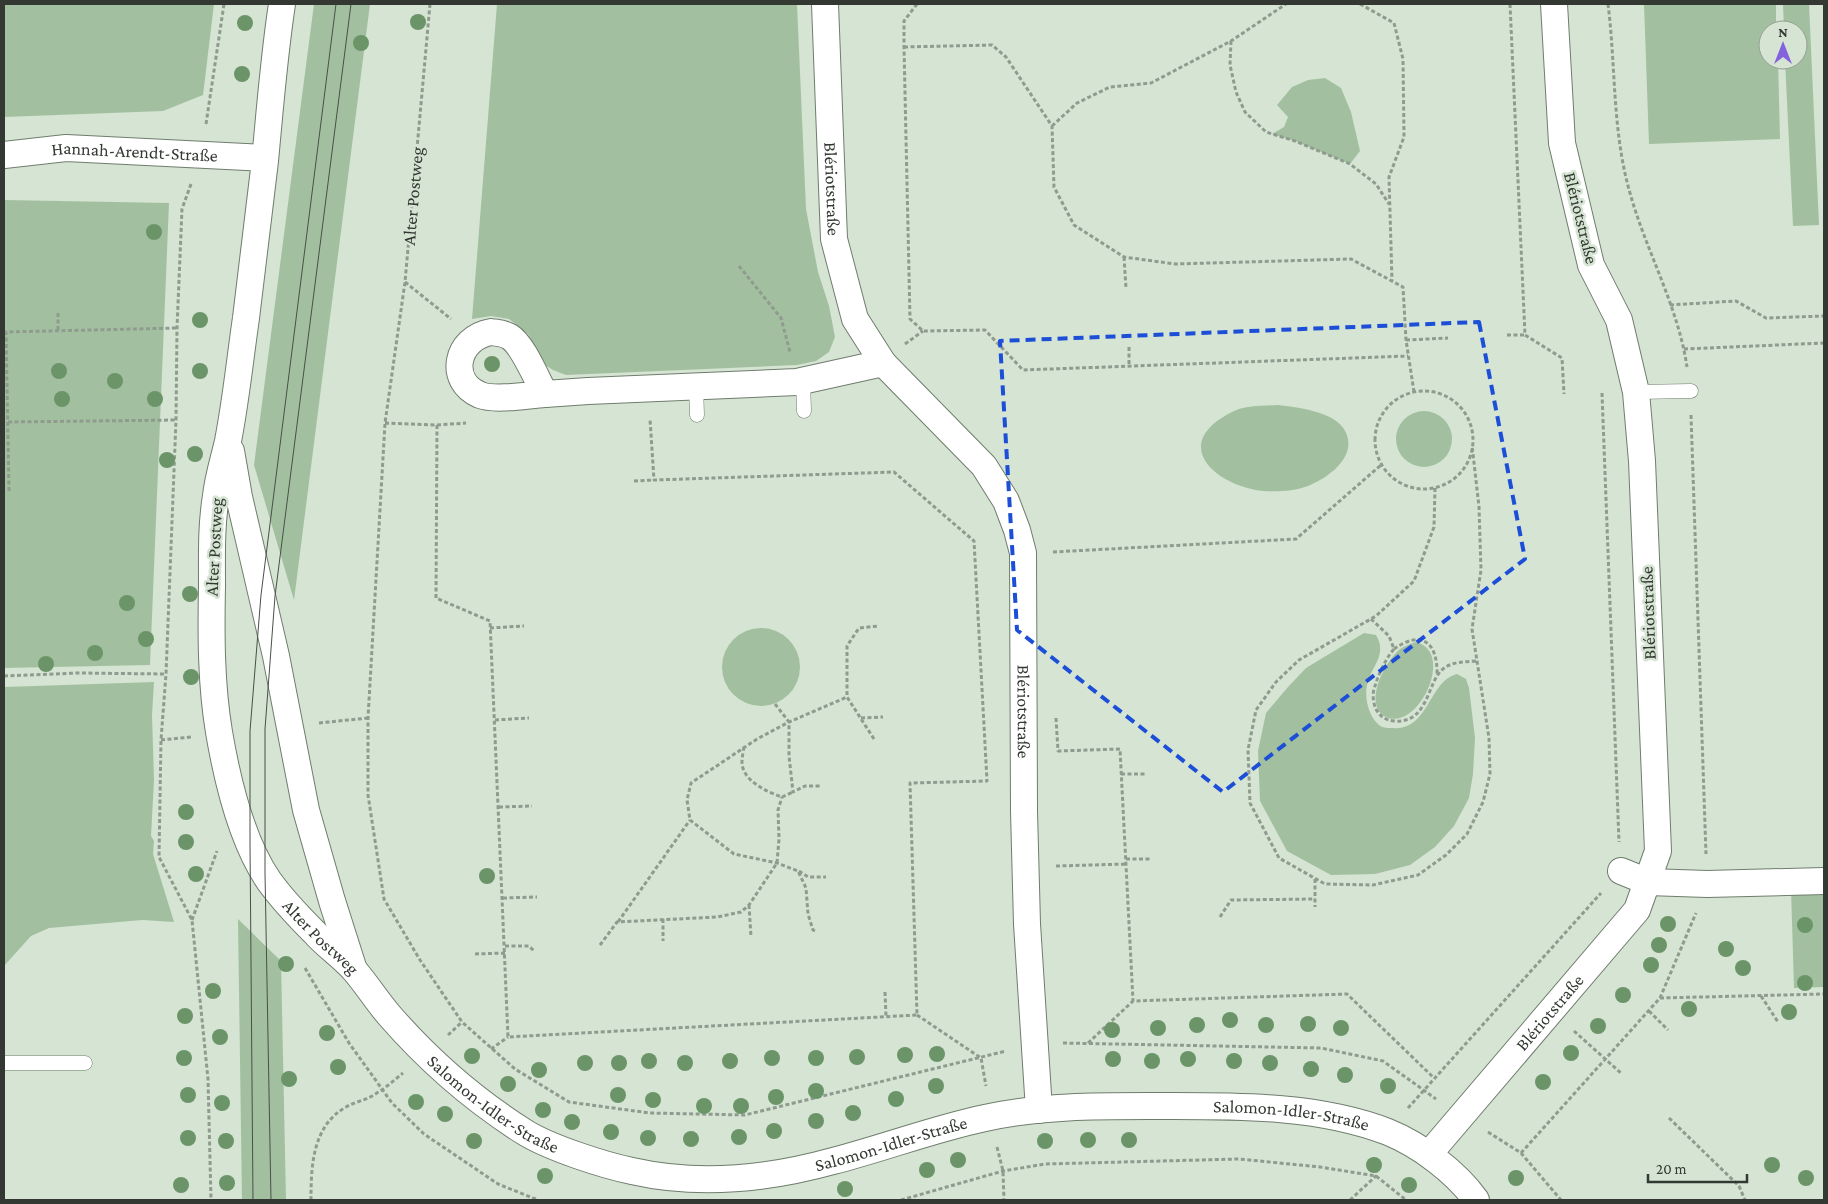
<svg xmlns="http://www.w3.org/2000/svg" width="1828" height="1204" font-family="'Crimson Pro',serif">
<style>
.green{fill:#a2c09f}
.lines{fill:none;stroke-linecap:round;stroke-linejoin:round}
.lane-casing{stroke:#6f7d6d;stroke-width:15}
.street-casing{stroke:#6f7d6d;stroke-width:28}
.path{stroke:#909b8f;stroke-width:3;stroke-dasharray:4 2.5;stroke-linecap:butt}
.lane{stroke:#fff;stroke-width:14}
.street{stroke:#fff;stroke-width:26}
.tram{stroke:#485047;stroke-width:1}
.tree{fill:#6b9468}
.marked{fill:none;stroke:#1d4ed8;stroke-width:4;stroke-dasharray:10 6;stroke-linejoin:round}
.labels{text-anchor:middle;dominant-baseline:central;stroke-width:5;stroke-linejoin:round;paint-order:stroke}
.street-label{font-size:18px;fill:#333932;stroke:#d5e4d3}
</style>
<rect width="100%" height="100%" fill="#d5e4d3"/>
<!-- green -->
<path class="green" d="M4,4H214L203,95L163,111L4,117Z
M314,4H370L294,600L254,465Z
M497,4H797L806,209L818,272L829,306L835,337L829,352L816,361L797,365L566,375L553,370L542,363L528,334L509,319L491,316L472,319Z
M1644,4H1776V30H1768V60H1778L1780,139L1649,144Z
M1783,4H1809L1819,225L1793,226L1785,60H1798V30H1784Z
M1325,78L1341,88L1351,112L1360,151L1350,164L1295,141L1272,134L1284,127L1288,117L1277,105L1292,87L1308,80Z
M4,200L169,203L150,665L4,668Z
M1278,405C1297,407 1334,412 1344,429C1360,455 1329,478 1308,486C1295,491 1277,492 1263,491C1216,486 1169,445 1230,413C1244,405 1262,406 1278,405Z
M1396 439a28 28 0 1 1 56 0a28 28 0 1 1-56 0Z
M722 667a39 39 0 1 1 78 0a39 39 0 1 1-78 0Z
M1364,633L1376,635C1388,655 1371,666 1367,685C1364,698 1369,720 1382,727C1385,728 1390,728 1393,728C1401,729 1409,726 1415,721C1431,707 1436,679 1457,674L1466,679L1469,688L1475,738L1473,774L1469,798L1454,826L1435,847L1410,865L1375,874L1331,875L1287,851L1260,801L1258,751L1266,713L1288,687L1306,668Z
M1416,642C1456,652 1418,732 1386,717C1362,705 1385,662 1399,650C1404,646 1410,644 1416,642Z
M154,682L152,715L154,780L151,836L154,841L153,854L174,922L142,920L49,928L31,936L4,966V687Z
M1824,887V987L1794,988L1791,889Z
M238,919L281,961L286,1200H242Z"/>
<g class="lines">
<defs>
<path id="lane" d="M803,381L804,411
M696,386L697,415
M1636,392L1691,391
M4,1063H85"/>
<g id="street">
<path id="s1" d="M282,4C274,56 270,108 265,161C259,213 252,266 246,318C240,359 236,400 228,441C224,459 218,477 216,496C211,526 212,556 212,586C211,635 211,684 219,732C227,779 242,842 269,881C282,899 299,917 314,932C326,946 343,957 355,971C367,985 377,1001 389,1015C429,1061 475,1101 526,1133C551,1148 603,1165 632,1171C698,1186 768,1179 833,1161C884,1148 933,1129 985,1118C1043,1105 1105,1106 1165,1106C1237,1106 1319,1105 1388,1132C1420,1145 1456,1172 1476,1200"/>
<path id="s2" d="M825,4L834,239L855,319L883,363L984,466L1006,501L1017,530L1023,553L1024,811L1027,924L1039,1110"/>
<path id="s3" d="M4,155L66,148L265,158"/>
<path d="M491,332C498,333 504,333 510,337C523,345 537,380 545,394C527,395 496,401 480,395C447,381 456,338 491,332Z"/>
<path d="M545,394L588,391L797,382L883,363"/>
<path d="M231,451L239,497L276,656L306,810L332,901L353,967"/>
<path d="M1621,871L1648,882L1707,884L1824,881"/>
<path id="s4" d="M1429,1154L1637,910L1658,851L1642,461L1636,392L1619,320L1591,265L1562,143L1554,4"/>
</g>
</defs>
<!-- lane casing -->
<use href="#lane" class="lane-casing"/>
<!-- street casing -->
<use href="#street" class="street-casing"/>
<!-- path -->
<path class="path" d="M430,4L405,282L385,423L368,718V795L384,899L420,960L462,1022L515,1069L569,1102L650,1113L745,1115L1006,1051
M917,4L904,21V47L910,319L923,331L985,330L1023,370L1408,356
M1360,4L1394,23L1403,59L1404,137L1389,177L1392,281
M1510,4L1525,335L1562,358L1564,394
M1608,4C1616,67 1612,131 1630,193C1646,251 1678,306 1687,367
M1231,41L1230,65L1236,92L1245,112L1266,132L1295,141L1350,164L1376,184L1389,204
M904,47L992,45L1006,57L1052,126L1054,187L1074,225L1124,257L1175,264L1351,259L1403,287L1406,340L1414,392
M206,124L224,4
M1052,126L1077,103L1110,87L1151,83L1231,41L1286,4
M191,184L182,209L177,328L176,420L166,674L161,740L159,857L192,920L208,1079L211,1200
M1124,257L1126,288
M739,266L781,318L790,352
M405,282L451,319
M1670,305L1736,301L1766,318L1824,316
M58,313V330
M1507,335H1525
M1406,340L1448,338
M905,344L923,331
M1129,347V366
M1684,349L1824,343
M1375 440a49 49 0 1 1 98 0a49 49 0 1 1-98 0Z
M1602,393L1619,842
M1691,415L1706,854
M8,422L176,420
M385,423L437,425L436,598L490,621L508,1037L917,1015L910,783L987,781L974,541L894,472L654,480L650,419
M437,425L466,423
M634,481L654,480
M1435,488L1434,527L1414,581L1376,616L1299,660L1276,682L1256,710L1248,750L1250,803L1279,858L1325,884L1373,885L1418,875L1446,855L1467,834L1483,802L1490,774L1489,738L1472,629L1481,570L1479,507L1472,445
M9,491L6,332L177,328
M1053,552L1296,539L1381,465
M1371,619L1389,636L1394,649C1385,660 1379,673 1375,686C1372,693 1373,703 1376,709C1380,717 1386,720 1394,721C1429,724 1427,681 1443,669C1453,661 1465,662 1477,661
M490,628L524,626
M1394,649C1422,629 1438,643 1437,675
M4,676L78,673L166,674
M775,704L789,722V756L793,792L805,786H822
M861,718L883,717
M1056,718L1058,751L1120,749L1133,1001L1347,994L1434,1078
M495,720L529,718
M319,723L368,718
M874,739L847,697V646L859,628L879,626
M161,740L191,737
M744,747C743,752 742,758 742,763C743,781 767,792 782,797L793,792
M1121,774H1146
M499,807L532,806
M1126,859H1150
M1056,866L1126,864
M799,871L808,877H826
M1315,879V907
M503,898L537,897
M749,905L751,937
M1220,917L1231,900L1315,899
M663,919V941
M192,920L217,851
M618,922L690,820
M815,931L813,930L808,914L806,888L798,871L777,863L734,854L690,820L687,800L691,783L757,739L789,722L847,697
M600,945L617,922L717,917L741,912L749,905L777,863L779,839L778,810L782,797
M505,946H529L535,952
M475,954L505,953
M305,968L349,1043L392,1103L424,1134L498,1184L538,1200
M885,992L886,1016
M1761,996L1778,1022
M1660,998L1824,994
M1649,1011L1668,1030
M917,1015L981,1058L986,1086
M1574,1031L1622,1074
M448,1035L462,1022
M1063,1043L1321,1048L1383,1061L1436,1099
M1088,1043L1133,1001
M491,1049L508,1037
M1408,1108L1601,893
M1669,1118L1739,1186L1745,1200
M1488,1132L1521,1153L1561,1200
M997,1147L1003,1171L1004,1200
M1521,1153L1660,998L1696,913
M311,1200C311,1167 312,1126 346,1107C353,1103 361,1101 368,1098C381,1092 392,1082 403,1073
M901,1200L1003,1171L1045,1164L1239,1159L1320,1167L1376,1176L1406,1200
M1350,1200L1376,1176L1378,1160"/>
<!-- lane -->
<use href="#lane" class="lane"/>
<!-- street -->
<use href="#street" class="street"/>
<!-- tram -->
<path class="tram" d="M253,1200L250,844V731L261,595L336,4
M271,1200L265,873V729L275,596L351,4"/>
</g>
<!-- trees -->
<g class="tree">
<circle cx="418" cy="22" r="8"/>
<circle cx="245" cy="23" r="8"/>
<circle cx="361" cy="43" r="8"/>
<circle cx="242" cy="74" r="8"/>
<circle cx="154" cy="232" r="8"/>
<circle cx="200" cy="320" r="8"/>
<circle cx="492" cy="364" r="8"/>
<circle cx="59" cy="371" r="8"/>
<circle cx="200" cy="371" r="8"/>
<circle cx="115" cy="381" r="8"/>
<circle cx="62" cy="399" r="8"/>
<circle cx="155" cy="399" r="8"/>
<circle cx="195" cy="454" r="8"/>
<circle cx="167" cy="460" r="8"/>
<circle cx="190" cy="594" r="8"/>
<circle cx="127" cy="603" r="8"/>
<circle cx="146" cy="639" r="8"/>
<circle cx="95" cy="653" r="8"/>
<circle cx="46" cy="664" r="8"/>
<circle cx="191" cy="677" r="8"/>
<circle cx="186" cy="812" r="8"/>
<circle cx="186" cy="842" r="8"/>
<circle cx="196" cy="874" r="8"/>
<circle cx="487" cy="876" r="8"/>
<circle cx="1668" cy="924" r="8"/>
<circle cx="1805" cy="925" r="8"/>
<circle cx="1659" cy="945" r="8"/>
<circle cx="1726" cy="949" r="8"/>
<circle cx="286" cy="964" r="8"/>
<circle cx="1651" cy="965" r="8"/>
<circle cx="1743" cy="968" r="8"/>
<circle cx="1805" cy="983" r="8"/>
<circle cx="213" cy="991" r="8"/>
<circle cx="1623" cy="995" r="8"/>
<circle cx="1689" cy="1009" r="8"/>
<circle cx="1789" cy="1012" r="8"/>
<circle cx="185" cy="1016" r="8"/>
<circle cx="1230" cy="1020" r="8"/>
<circle cx="1308" cy="1024" r="8"/>
<circle cx="1197" cy="1025" r="8"/>
<circle cx="1266" cy="1025" r="8"/>
<circle cx="1598" cy="1026" r="8"/>
<circle cx="1158" cy="1028" r="8"/>
<circle cx="1341" cy="1028" r="8"/>
<circle cx="1112" cy="1030" r="8"/>
<circle cx="327" cy="1033" r="8"/>
<circle cx="220" cy="1037" r="8"/>
<circle cx="1571" cy="1053" r="8"/>
<circle cx="937" cy="1054" r="8"/>
<circle cx="905" cy="1055" r="8"/>
<circle cx="472" cy="1056" r="8"/>
<circle cx="857" cy="1057" r="8"/>
<circle cx="184" cy="1058" r="8"/>
<circle cx="772" cy="1058" r="8"/>
<circle cx="816" cy="1058" r="8"/>
<circle cx="1113" cy="1059" r="8"/>
<circle cx="1188" cy="1059" r="8"/>
<circle cx="649" cy="1061" r="8"/>
<circle cx="730" cy="1061" r="8"/>
<circle cx="1152" cy="1061" r="8"/>
<circle cx="1234" cy="1061" r="8"/>
<circle cx="585" cy="1063" r="8"/>
<circle cx="619" cy="1063" r="8"/>
<circle cx="685" cy="1063" r="8"/>
<circle cx="1270" cy="1063" r="8"/>
<circle cx="338" cy="1067" r="8"/>
<circle cx="1311" cy="1069" r="8"/>
<circle cx="539" cy="1070" r="8"/>
<circle cx="1345" cy="1075" r="8"/>
<circle cx="289" cy="1079" r="8"/>
<circle cx="1543" cy="1082" r="8"/>
<circle cx="508" cy="1084" r="8"/>
<circle cx="936" cy="1086" r="8"/>
<circle cx="1388" cy="1086" r="8"/>
<circle cx="816" cy="1091" r="8"/>
<circle cx="188" cy="1095" r="8"/>
<circle cx="618" cy="1095" r="8"/>
<circle cx="776" cy="1097" r="8"/>
<circle cx="896" cy="1099" r="8"/>
<circle cx="653" cy="1100" r="8"/>
<circle cx="416" cy="1102" r="8"/>
<circle cx="222" cy="1103" r="8"/>
<circle cx="704" cy="1106" r="8"/>
<circle cx="741" cy="1106" r="8"/>
<circle cx="543" cy="1110" r="8"/>
<circle cx="853" cy="1113" r="8"/>
<circle cx="445" cy="1114" r="8"/>
<circle cx="816" cy="1121" r="8"/>
<circle cx="572" cy="1122" r="8"/>
<circle cx="774" cy="1131" r="8"/>
<circle cx="611" cy="1132" r="8"/>
<circle cx="739" cy="1137" r="8"/>
<circle cx="188" cy="1138" r="8"/>
<circle cx="648" cy="1138" r="8"/>
<circle cx="691" cy="1139" r="8"/>
<circle cx="1088" cy="1140" r="8"/>
<circle cx="1129" cy="1140" r="8"/>
<circle cx="226" cy="1141" r="8"/>
<circle cx="474" cy="1141" r="8"/>
<circle cx="1045" cy="1141" r="8"/>
<circle cx="958" cy="1160" r="8"/>
<circle cx="1374" cy="1165" r="8"/>
<circle cx="1772" cy="1165" r="8"/>
<circle cx="927" cy="1170" r="8"/>
<circle cx="545" cy="1176" r="8"/>
<circle cx="1516" cy="1178" r="8"/>
<circle cx="1806" cy="1178" r="8"/>
<circle cx="227" cy="1183" r="8"/>
<circle cx="181" cy="1185" r="8"/>
<circle cx="1409" cy="1185" r="8"/>
<circle cx="845" cy="1189" r="8"/>
</g>
<!-- marked area -->
<path class="marked" d="M1479,322L1525,559L1223,792L1017,630L1000,341Z"/>
<g class="labels">
<!-- street labels -->
<g class="street-label">
<text stroke="none"><textPath href="#s3" startOffset="131">Hannah-Arendt-Straße</textPath></text>
<text stroke="none"><textPath href="#s2" startOffset="185">Blériotstraße</textPath></text>
<text transform="translate(413 196) rotate(-85)">Alter Postweg</text>
<text transform="translate(1581 218) rotate(76)">Blériotstraße</text>
<text transform="translate(214 547) rotate(-87)">Alter Postweg</text>
<text transform="translate(1648 613) rotate(-92)">Blériotstraße</text>
<text stroke="none"><textPath href="#s2" startOffset="769">Blériotstraße</textPath></text>
<text stroke="none"><textPath href="#s1" startOffset="968">Alter Postweg</textPath></text>
<text stroke="none"><textPath href="#s4" startOffset="186">Blériotstraße</textPath></text>
<text stroke="none"><textPath href="#s1" startOffset="1210">Salomon-Idler-Straße</textPath></text>
<text stroke="none"><textPath href="#s1" startOffset="2035">Salomon-Idler-Straße</textPath></text>
<text stroke="none"><textPath href="#s1" startOffset="1630">Salomon-Idler-Straße</textPath></text>
</g>
</g>
<!-- border -->
<rect width="1828" height="1204" fill="none" stroke="#333932" stroke-width="10"/>
<!-- north arrow -->
<g transform="translate(1783 45)"><circle r="24" fill="#d5e4d3" stroke="#94a093"/>
<path d="M0-4L9 19L0 12L-9 19Z" fill="#8362dd"/>
<text y="-8" font-size="14" font-weight="bold" text-anchor="middle" fill="#333932">N</text>
</g>
<!-- scale -->
<path d="M1648 1174v8h99v-8" fill="none" stroke="#333932" stroke-width="2.5"/>
<text x="1656" y="1174" font-size="15" fill="#333932" stroke="#d5e4d3" stroke-width="4" paint-order="stroke">20 m</text>
</svg>
